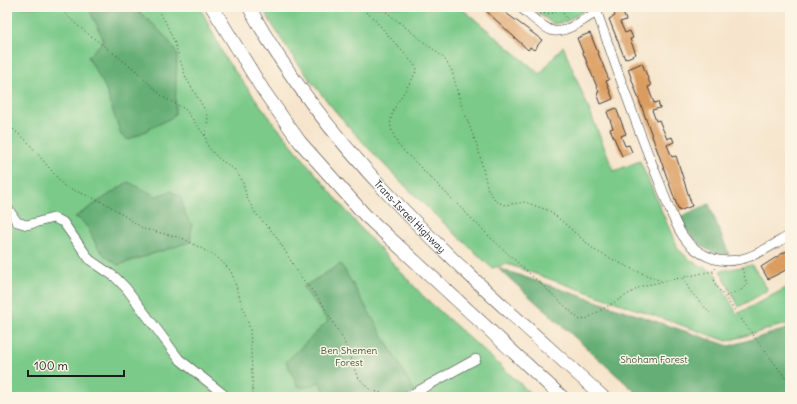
<svg xmlns="http://www.w3.org/2000/svg" width="797" height="404" font-family="Delius,sans-serif">
<style>
.green{fill:#7cca8a;stroke:#4c7353}
.forest{fill:#65ae76;stroke:#406549}
.building{fill:#db9c5f}
.lines{fill:none;stroke-linecap:round;stroke-linejoin:round}
.minor-casing{stroke:#3d3a36;stroke-width:10}
.highway-casing{stroke:#3d3a36;stroke-width:14}
.path{stroke:#3d3a36;stroke-width:1;stroke-dasharray:1 3;stroke-linecap:butt}
.minor{stroke:#fff;stroke-width:9}
.highway{stroke:#fff;stroke-width:13}
.labels{text-anchor:middle;dominant-baseline:central;stroke-width:3;stroke-linejoin:round;paint-order:stroke}
.street-label{font-size:10px;fill:#1c1c1c;stroke:#fcf5e5}
.park-label{font-size:10px;fill:#3e5942;stroke:#fcf5e5}
</style>
<rect width="100%" height="100%" fill="#fcf5e5"/>
<filter id="ink" filterUnits="userSpaceOnUse"><feTurbulence type="fractalNoise" baseFrequency=".025" numOctaves="2"/><feDisplacementMap in="SourceGraphic" scale="8" xChannelSelector="R" yChannelSelector="G"/><feConvolveMatrix kernelMatrix="1 2 1 2 8 2 1 2 1" color-interpolation-filters="sRGB"/></filter>
<filter id="wash" filterUnits="userSpaceOnUse"><feTurbulence type="fractalNoise" baseFrequency=".012" numOctaves="4" result="noise"/><feDisplacementMap in="SourceGraphic" scale="16" xChannelSelector="R" yChannelSelector="G"/><feGaussianBlur stdDeviation="0.9" result="paint"/><feColorMatrix in="noise" values="0 0 0 0 0 0 0 0 0 0 0 0 0 0 0 0 0 1.4 0 .05"/><feComposite in="paint" operator="in"/></filter>
<g filter="url(#wash)">
<rect width="100%" height="100%" fill="#f6e5cc"/>
<!-- green -->
<path class="green" d="M7,7H200L225,58L273,122L357,224L423,296L535,397H7Z
M262,7H460L540,74L563,46L614,171L640,161L678,249L690,260L715,273L737,314L790,286V323L727,341L507,264L492,268C407,189 319,109 262,7Z
M531,7H586L584,11L565,22L553,24Z
M752,265L768,290L739,307L720,271Z"/>
<!-- forest -->
<path class="forest" d="M89,7C98,7 125,4 132,8C144,13 173,42 177,54L175,114L171,118L128,140L121,135L105,87L88,57L103,41C101,30 92,19 89,7Z
M128,182L156,196L171,191L181,197L185,214L192,225L190,242L118,265C111,260 104,256 99,249C91,238 89,222 75,217Z
M709,204L729,255C705,255 690,238 679,217Z
M341,264L418,397H327L320,382L304,388L298,386L286,362L328,321L303,287Z
M498,268L729,346L790,328V397H641Z"/>
<g id="blocks">
<!-- building -->
<path class="building" d="M482,7H498L542,40L534,50L530,47L528,50Z
M622,10L626,20L620,22L625,33L630,31L633,38L630,39L636,54L625,59L609,19L615,16L614,13Z
M590,33L609,80L606,81L613,99L601,104L597,93L599,92L577,38Z
M642,63L651,86L648,87L654,103L658,102L660,108L652,110L656,121L659,120L667,139L672,137L674,142L667,145L672,157L676,156L692,206L679,211L628,69Z
M616,108L626,134L621,136L625,146L629,145L632,152L622,156L610,129L613,128L607,112Z
M786,251L790,259V268L768,279L761,267Z"/>
</g>
</g>
<g filter="url(#ink)">
<use href="#blocks" fill-opacity="0" stroke="#3d3a36" stroke-width="1"/>
<g class="lines">
<defs>
<path id="minor" d="M520,7C530,15 541,27 553,31C565,34 593,15 602,7
M595,7C616,65 635,124 659,181C666,199 672,220 683,236C690,247 702,255 714,259C742,267 767,248 790,235
M7,207L17,222L27,225L53,218L63,222L90,260L115,277L126,288L179,359L227,397
M407,397L476,359"/>
<g id="highway">
<path d="M212,7L263,90L300,142L365,215L562,397"/>
<path id="s1" d="M249,7C334,163 474,279 603,397"/>
</g>
</defs>
<!-- minor casing -->
<use href="#minor" class="minor-casing"/>
<!-- highway casing -->
<use href="#highway" class="highway-casing"/>
<!-- path -->
<path class="path" d="M58,7L78,26L134,69L163,97L185,109L205,136
M155,7L165,21L174,41L186,78L205,110L208,119L205,136L208,147L218,158L234,169L242,180L247,198L256,214L276,236L300,276L320,300L344,341L357,376L370,390L396,397
M360,7L373,18L417,68C412,86 387,109 391,127C392,133 396,139 398,145L491,238L580,320L586,319L642,286L713,271L716,268
M380,7L444,58L452,71L460,101L478,148L488,190L497,202L505,205L525,202L550,211L596,251L634,270L661,281
M561,10L568,20
M540,14L553,13L562,7
M7,124L27,141L64,186L105,203L144,229L182,238L217,257L231,271L250,329L253,397
M713,272L715,284L790,384
M683,278L690,291L710,313
M726,296L741,290L747,284L741,266"/>
<!-- minor -->
<use href="#minor" class="minor"/>
<!-- highway -->
<use href="#highway" class="highway"/>
</g>
</g>
<g class="labels">
<!-- street labels -->
<g class="street-label">
<text stroke="none"><textPath href="#s1" startOffset="265">Trans-Israel Highway</textPath></text>
</g>
<!-- park labels -->
<g class="park-label">
<text x="349" y="350">Ben Shemen<tspan x="349" dy="12">Forest</tspan></text>
<text x="654" y="359">Shoham Forest</text>
</g>
</g>
<!-- margin -->
<rect width="797" height="404" fill="none" stroke="#fcf5e5" stroke-width="24"/>
<!-- scale -->
<path d="M28 370v6h96v-6" fill="none" stroke="#1c1c1c" stroke-width="2"/>
<text x="34" y="370" font-size="12" fill="#1c1c1c" stroke="#fcf5e5" stroke-width="3" paint-order="stroke">100 m</text>
</svg>
